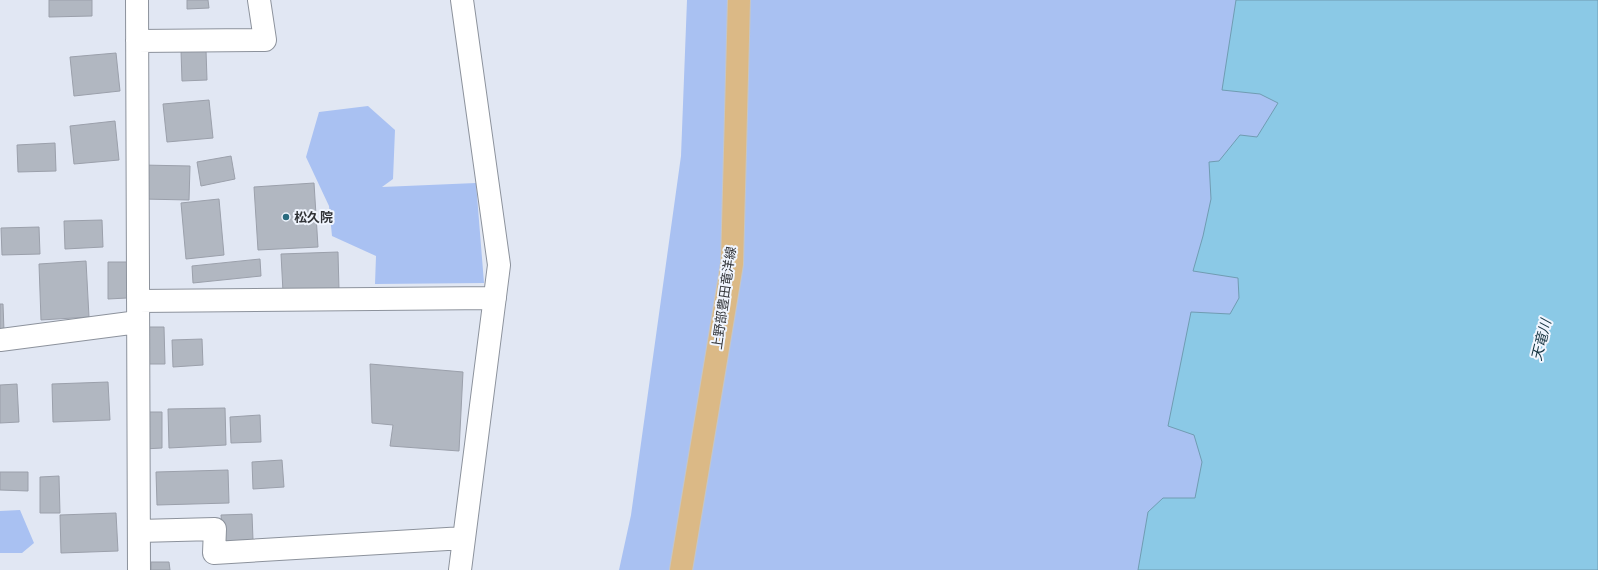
<svg xmlns="http://www.w3.org/2000/svg" width="1598" height="570" font-family="'Space Grotesk','Noto Sans JP',sans-serif">
<style>
.green{fill:#a9c1f2}
.water{fill:#8bc9e6;stroke:#709cb2}
.building{fill:#b1b7c1;stroke:#9ba0ab}
.lines{fill:none;stroke-linecap:round;stroke-linejoin:round}
.minor-casing{stroke:#8c929c;stroke-width:24}
.major-casing{stroke:#c5c6c7;stroke-width:24}
.minor{stroke:#fff;stroke-width:22}
.major{stroke:#dbb986;stroke-width:22}
.poi-dot{fill:#2a6b7f;stroke:#f0f5fe;stroke-width:1.5}
.labels{text-anchor:middle;dominant-baseline:central;stroke-width:4;stroke-linejoin:round;paint-order:stroke}
.poi-label{font-size:13px;font-weight:bold;fill:#313337;stroke:#f0f5fe;text-anchor:start}
.street-label{font-size:13px;fill:#313337;stroke:#f0f5fe}
.water-label{font-size:14px;font-style:italic;fill:#173542;stroke:#f0f5fe}
</style>
<rect width="100%" height="100%" fill="#e1e7f3"/>
<!-- green -->
<path class="green" d="M687,0H1296L1198,541L1191,570H619L631,515L681,156Z
M368,106L395,130L393,179L382,187L476,183L484,283L375,284L376,256L332,236L329,206L306,157L319,112Z
M20,510L34,543L22,553H0V511Z"/>
<!-- water -->
<path class="water" d="M1236,0H1598V570H1138L1148,512L1163,498H1195L1202,462L1194,435L1168,426L1191,312L1230,314L1239,298L1238,278L1193,271L1203,236L1211,199L1209,162L1219,161L1240,135L1257,137L1278,103L1260,94L1222,90Z"/>
<!-- building -->
<path class="building" d="M49,0H92V16L49,17Z
M187,0H208L209,8L187,9Z
M206,50L207,80L182,81L181,51Z
M116,53L120,91L74,96L70,57Z
M209,100L213,138L167,142L163,104Z
M115,121L119,160L74,164L70,126Z
M55,143L56,171L18,172L17,145Z
M231,156L235,179L201,186L197,162Z
M142,165L190,166L189,200L142,199Z
M314,183L318,247L258,250L254,187Z
M219,199L224,255L186,259L181,203Z
M102,220L103,247L65,249L64,221Z
M39,227L40,254L2,255L1,228Z
M338,252L339,290L283,292L281,254Z
M260,259L261,276L193,283L192,266Z
M86,261L89,317L41,320L39,264Z
M108,262H127V298L108,299Z
M0,304H3L4,331H0Z
M145,327H164L165,364H146Z
M202,339L203,365L173,367L172,340Z
M370,364L463,372L459,451L390,446L393,425L372,423Z
M108,382L110,420L53,422L52,384Z
M17,384L19,422L0,423V385Z
M225,408L226,445L169,448L168,409Z
M143,412H162V448L144,449Z
M260,415L261,442L231,443L230,417Z
M282,460L284,487L253,489L252,462Z
M228,470L229,503L157,505L156,472Z
M0,472H28V491L0,490Z
M59,476L60,513H40V477Z
M116,513L118,551L61,553L60,515Z
M252,514L253,540L223,541L221,515Z
M151,562H169L170,570H151Z"/>
<g class="lines">
<defs>
<path id="minor" d="M137,0L139,570
M137,41L265,40L259,0
M138,301L495,298
M0,340L138,322
M139,531L215,529L214,553L464,538
M460,570L499,265L462,0"/>
<path id="major" d="M681,570L732,264L739,0"/>
</defs>
<!-- minor casing -->
<use href="#minor" class="minor-casing"/>
<!-- major casing -->
<use href="#major" class="major-casing"/>
<!-- minor -->
<use href="#minor" class="minor"/>
<!-- major -->
<use href="#major" class="major"/>
</g>
<!-- markers -->
<circle class="poi-dot" cx="286" cy="217" r="4"/>
<g class="labels">
<!-- poi labels -->
<g class="poi-label">
<text x="294" y="217">松久院</text>
</g>
<!-- street labels -->
<g class="street-label">
<text transform="translate(724 298) rotate(-82)">上野部豊田竜洋線</text>
</g>
<!-- water labels -->
<g class="water-label">
<text transform="translate(1541 340) rotate(-76)">天竜川</text>
</g>
</g>
</svg>
